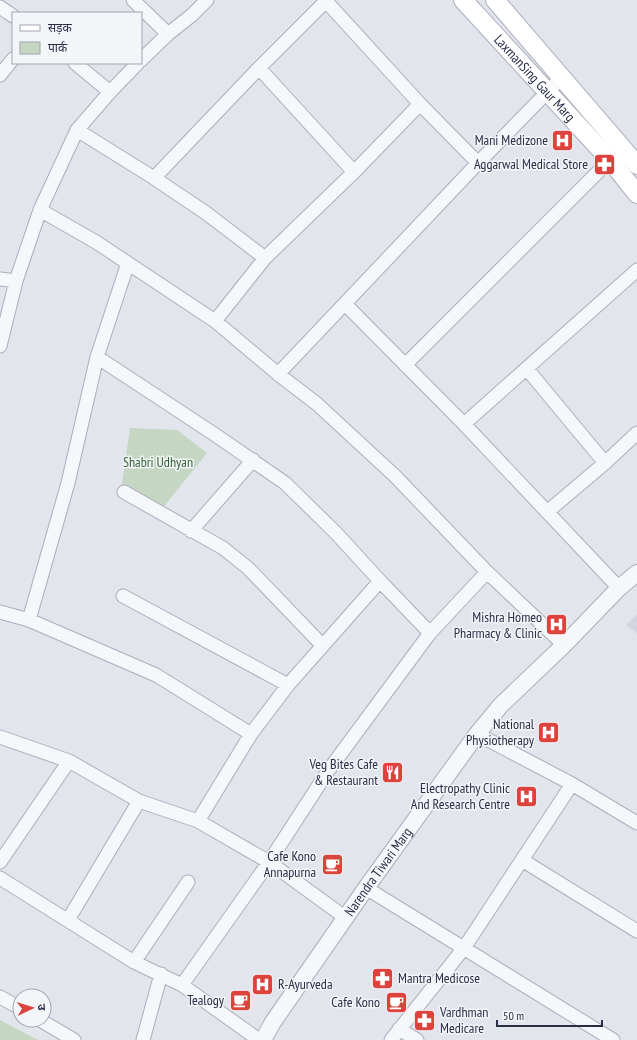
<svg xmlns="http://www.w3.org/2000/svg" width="637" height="1040" font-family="'PT Sans Narrow','Noto Sans Devanagari',sans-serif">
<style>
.built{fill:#d4d7e2}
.green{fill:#c5d7c3}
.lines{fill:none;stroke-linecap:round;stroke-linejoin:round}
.minor-casing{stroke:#abaebb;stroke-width:15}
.tertiary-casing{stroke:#abaebb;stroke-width:18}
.secondary-casing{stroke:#abaebb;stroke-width:20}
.minor{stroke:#f6f7fa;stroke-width:13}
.tertiary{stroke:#f6f7fa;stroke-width:16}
.secondary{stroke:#fff;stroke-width:18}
.labels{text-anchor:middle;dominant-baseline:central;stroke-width:3;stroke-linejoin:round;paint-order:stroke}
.street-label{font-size:14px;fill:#292e47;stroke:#f3f5f9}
.poi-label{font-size:14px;fill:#292e47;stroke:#f3f5f9;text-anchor:end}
.park-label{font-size:14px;fill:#346434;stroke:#f3f5f9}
</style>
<rect width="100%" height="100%" fill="#e3e5ed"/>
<!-- built -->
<path class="built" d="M637,614V633L626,625Z"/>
<!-- green -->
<path class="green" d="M130,428L177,430L207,453L161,510L121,491Z
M0,1020L38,1040H0Z"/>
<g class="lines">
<defs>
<path id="minor" d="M133,0L168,34
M325,0L420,104L478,163
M0,7L13,16
M141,60L168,34L192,15L207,0
M75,63L110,92
M259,68L354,172
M0,75L13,59
M77,130L154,178L206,213L265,258
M154,178L259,68L326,1
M40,210L96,242L215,321L278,374L317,404L395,476L487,572L564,645
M0,279L16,281
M345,304L464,424L619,588
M215,321L265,258L354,172L420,104
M0,346L16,281L40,210L77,130L110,92L138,63
M97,357L214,434L285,483L336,533L380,581L430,633
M405,365L610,160
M527,369L605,463
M278,374L478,163L562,77
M464,424L637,270
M124,492L223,548L248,568L322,645
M547,512L605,463L637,433
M191,531L253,460
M123,596L288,685
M0,612L29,620L156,675L251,734
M29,620L68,483L97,357L128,263
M477,734L572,784L637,823
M0,737L69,761L139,801L198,821L269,862L346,918
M198,821L251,734L288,685L380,581
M522,860L637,931
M0,862L69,761
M0,878L134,962L182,985L259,1040
M366,888L613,1040
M68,920L139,801
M134,962L188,882
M182,985L269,862L328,771L430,633L487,572
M0,997L20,1008
M40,1020L74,1040
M399,1029L417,1040
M143,1040L161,974
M391,1040L464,948L572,784"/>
<g id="tertiary">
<path id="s1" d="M263,1040L273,1022L366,888L477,734L501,705L564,645L619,588L637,573"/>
</g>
<g id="secondary">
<path id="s2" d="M463,0L610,160L637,194"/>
<path d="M495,0L637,165"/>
</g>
</defs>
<!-- minor casing -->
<use href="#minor" class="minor-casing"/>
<!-- tertiary casing -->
<use href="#tertiary" class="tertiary-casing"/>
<!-- secondary casing -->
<use href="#secondary" class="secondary-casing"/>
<!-- minor -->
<use href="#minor" class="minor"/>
<!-- tertiary -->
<use href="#tertiary" class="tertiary"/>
<!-- secondary -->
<use href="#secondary" class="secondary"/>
</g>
<!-- icons -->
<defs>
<symbol id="hospital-square" viewBox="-11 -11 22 22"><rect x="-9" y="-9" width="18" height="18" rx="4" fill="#dd433d" stroke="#f3f5f9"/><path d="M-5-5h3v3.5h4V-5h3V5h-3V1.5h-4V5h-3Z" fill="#fff"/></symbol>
<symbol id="pharmacy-square" viewBox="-11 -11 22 22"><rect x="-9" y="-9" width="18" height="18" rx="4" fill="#dd433d" stroke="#f3f5f9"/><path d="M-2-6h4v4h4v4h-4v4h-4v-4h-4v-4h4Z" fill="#fff"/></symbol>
<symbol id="restaurant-square" viewBox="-11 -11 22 22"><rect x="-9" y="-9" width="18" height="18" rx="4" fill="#dd433d" stroke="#f3f5f9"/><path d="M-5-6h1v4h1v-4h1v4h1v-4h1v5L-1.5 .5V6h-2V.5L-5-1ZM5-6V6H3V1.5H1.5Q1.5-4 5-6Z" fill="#fff"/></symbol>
<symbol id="cafe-square" viewBox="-11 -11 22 22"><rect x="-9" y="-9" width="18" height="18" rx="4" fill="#dd433d" stroke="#f3f5f9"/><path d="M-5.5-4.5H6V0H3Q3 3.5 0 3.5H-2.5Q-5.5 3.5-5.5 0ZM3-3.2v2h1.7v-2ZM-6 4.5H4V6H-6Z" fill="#fff"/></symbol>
</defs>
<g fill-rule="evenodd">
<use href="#hospital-square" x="550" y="128" width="25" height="25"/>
<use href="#pharmacy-square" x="592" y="152" width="25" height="25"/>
<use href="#hospital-square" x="544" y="612" width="25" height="25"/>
<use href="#hospital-square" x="536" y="720" width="25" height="25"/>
<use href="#restaurant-square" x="380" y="760" width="25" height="25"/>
<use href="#hospital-square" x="514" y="784" width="25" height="25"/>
<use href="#cafe-square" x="320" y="852" width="25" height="25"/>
<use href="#pharmacy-square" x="370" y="966" width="25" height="25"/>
<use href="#hospital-square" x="250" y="972" width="25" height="25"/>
<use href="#cafe-square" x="228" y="988" width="25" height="25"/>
<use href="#cafe-square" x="384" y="990" width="25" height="25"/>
<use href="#pharmacy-square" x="412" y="1008" width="25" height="25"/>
</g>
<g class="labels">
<!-- street labels -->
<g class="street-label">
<text stroke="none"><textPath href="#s2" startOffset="106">LaxmanSing Gaur Marg</textPath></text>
<text stroke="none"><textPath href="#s1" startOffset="204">Narendra Tiwari Marg</textPath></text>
</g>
<!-- poi labels -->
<g class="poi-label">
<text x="548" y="140">Mani Medizone</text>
<text x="588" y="164">Aggarwal Medical Store</text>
<text x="542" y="617">Mishra Homeo<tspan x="542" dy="16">Pharmacy &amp; Clinic</tspan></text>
<text x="534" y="724">National<tspan x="534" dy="16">Physiotherapy</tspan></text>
<text x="378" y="764">Veg Bites Cafe<tspan x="378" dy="16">&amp; Restaurant</tspan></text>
<text x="510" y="788">Electropathy Clinic<tspan x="510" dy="16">And Research Centre</tspan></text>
<text x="316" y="856">Cafe Kono<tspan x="316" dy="16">Annapurna</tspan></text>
<text x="398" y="978" text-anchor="start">Mantra Medicose</text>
<text x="278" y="984" text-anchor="start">R-Ayurveda</text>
<text x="224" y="1000">Tealogy</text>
<text x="380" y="1002">Cafe Kono</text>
<text x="440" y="1012" text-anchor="start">Vardhman<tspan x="440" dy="16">Medicare</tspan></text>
</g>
<!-- park labels -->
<g class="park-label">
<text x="158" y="462">Shabri Udhyan</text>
</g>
</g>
<!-- legend -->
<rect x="12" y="12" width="130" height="52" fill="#f3f5f9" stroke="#a2a5b2"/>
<rect x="20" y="25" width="20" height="6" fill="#ffffff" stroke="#a2a5b2"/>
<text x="48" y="32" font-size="12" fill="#292e47">सड़क</text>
<rect x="20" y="42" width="20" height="12" fill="#c5d7c3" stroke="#a2a5b2"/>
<text x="48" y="52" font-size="12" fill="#292e47">पार्क</text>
<!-- north arrow -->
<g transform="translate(32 1008) rotate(86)"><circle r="19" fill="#f3f5f9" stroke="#a2a5b2"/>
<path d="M0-3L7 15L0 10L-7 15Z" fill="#dd433d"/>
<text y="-6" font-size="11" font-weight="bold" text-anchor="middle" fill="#292e47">उ</text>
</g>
<!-- scale -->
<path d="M497 1020v6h105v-6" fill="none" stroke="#292e47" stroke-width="2"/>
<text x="503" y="1020" font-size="12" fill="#292e47" stroke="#f3f5f9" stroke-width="3" paint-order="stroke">50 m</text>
</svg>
